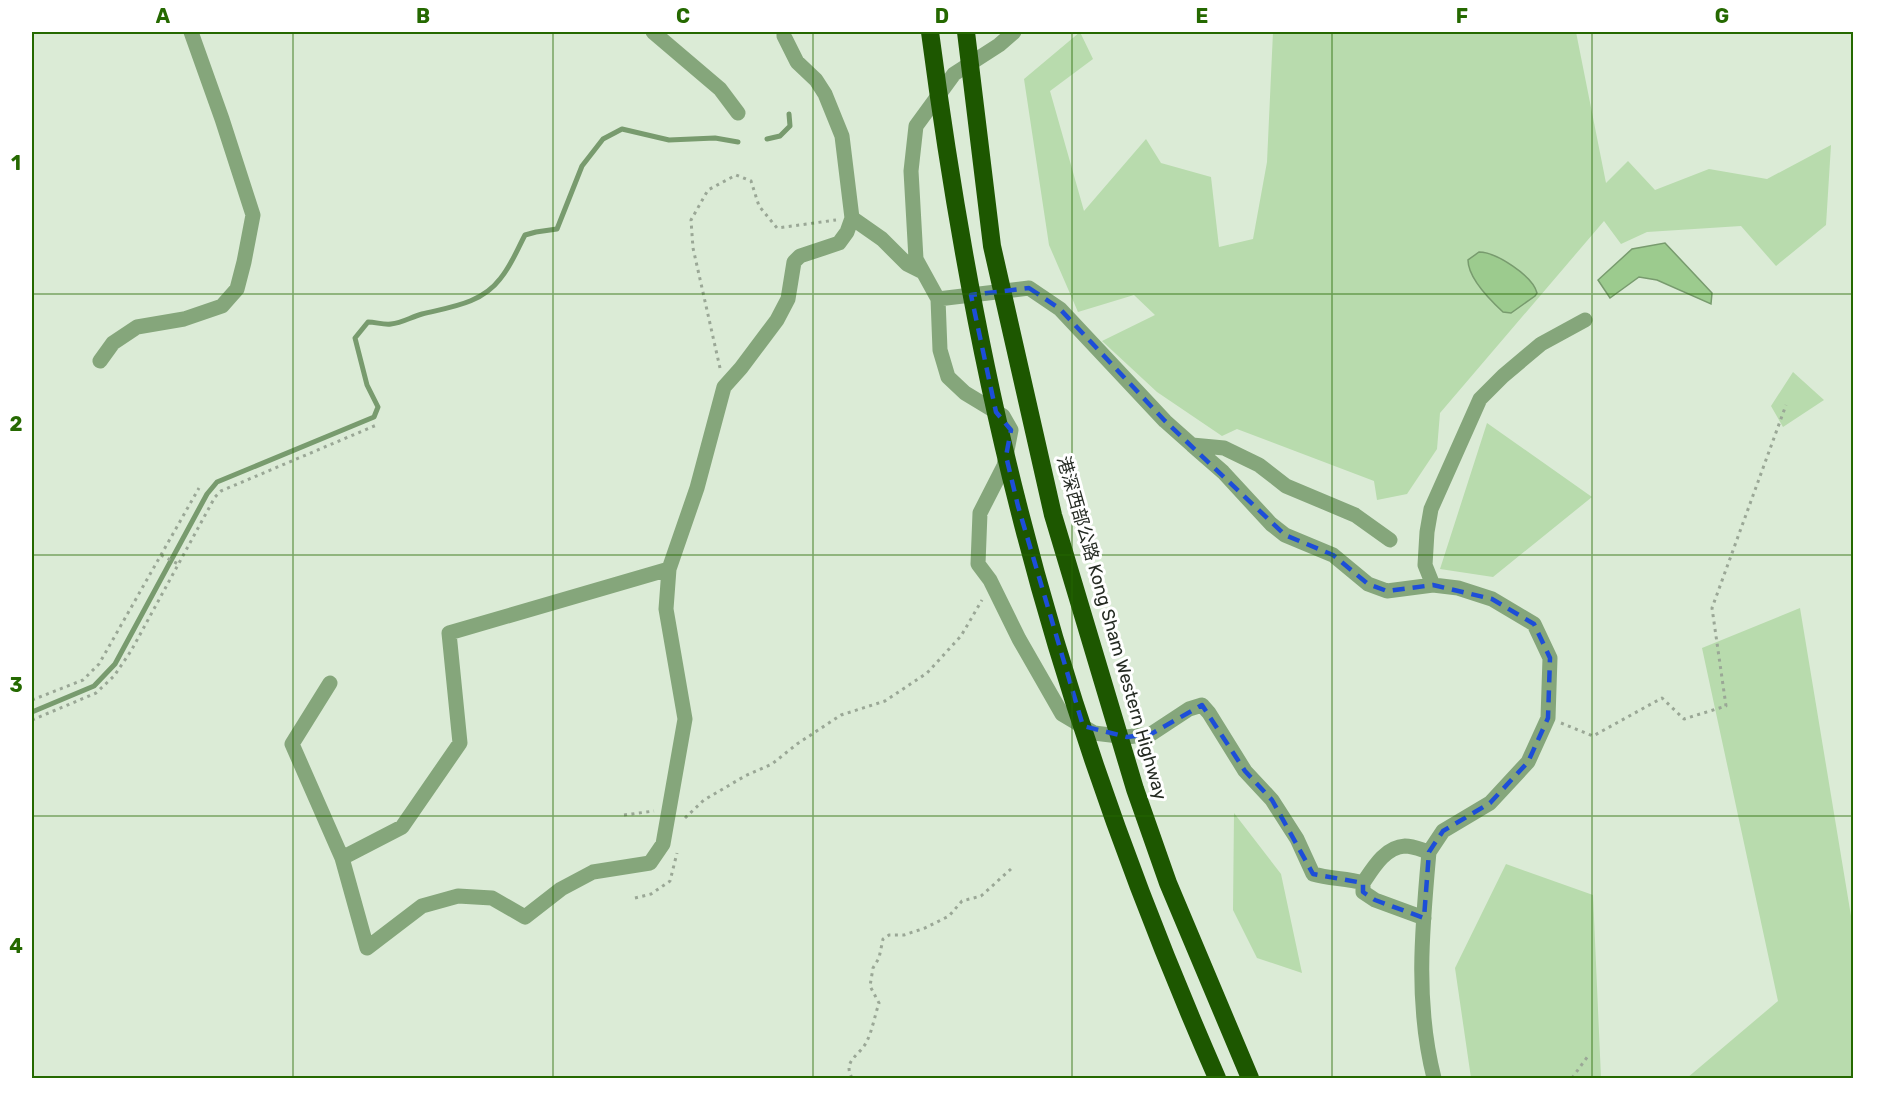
<svg xmlns="http://www.w3.org/2000/svg" width="1885" height="1110" font-family="Rubik,'Noto Sans SC',sans-serif">
<style>
.green{fill:#b8dbad}
.water{fill:#9ccb8e;stroke:#789b6e;stroke-width:1.5}
.lines{fill:none;stroke-linecap:round;stroke-linejoin:round}
.stream{stroke:#789b6e;stroke-width:5}
.path{stroke:#9aa796;stroke-width:3;stroke-dasharray:3 4.5;stroke-linecap:butt}
.minor{stroke:#85a67b;stroke-width:15}
.highway-bridge{stroke:#1d5700;stroke-width:18}
.marked{fill:none;stroke:#1d4ed8;stroke-width:4.5;stroke-dasharray:12 8;stroke-linejoin:round}
.grid{fill:none;stroke:#256900;stroke-width:1.5;stroke-opacity:0.55}
.labels{text-anchor:middle;dominant-baseline:central;stroke-width:6;stroke-linejoin:round;paint-order:stroke}
.street-label{font-size:18px;fill:#252b23;stroke:#fff}
.neatline{fill:none;stroke:#256900;stroke-width:2}
.grid-label{font-size:20px;text-anchor:middle;font-weight:bold;fill:#256900}
</style>
<rect width="100%" height="100%" fill="#dbebd6"/>
<!-- green -->
<path class="green" d="M1080,32L1093,59L1050,91L1084,211L1146,139L1161,163L1211,177L1219,247L1253,239L1267,162L1273,32H1576L1606,183L1628,161L1655,190L1709,169L1767,179L1831,145L1826,225L1776,266L1741,226L1647,232L1621,244L1604,221L1440,413L1437,449L1407,494L1377,500L1374,481L1237,429L1222,436L1157,392L1102,341L1155,315L1134,295L1078,312L1049,245L1024,79Z
M1793,372L1824,400L1783,427L1771,406Z
M1487,423L1592,497L1493,577L1440,569Z
M1800,608L1853,928V1078H1687L1778,1001L1702,648Z
M1234,813L1281,874L1302,973L1257,958L1233,910Z
M1506,864L1593,895L1601,1078H1471L1455,968Z"/>
<!-- water -->
<path class="water" d="M1665,243L1712,293L1711,304L1657,280L1639,277L1610,298L1598,280L1632,249Z
M1479,252C1496,252 1533,276 1537,293L1535,296L1511,313L1503,312C1490,300 1468,278 1468,260Z"/>
<g class="lines">
<!-- stream -->
<path class="stream" d="M767,139L780,136L790,126L789,114
M32,712L94,686L115,664L207,494L217,482L374,417L378,407L367,385L355,338L368,322C376,322 383,325 391,324C402,323 411,317 422,314C450,307 481,304 500,279C511,266 517,250 525,235L536,232L557,229L582,166L603,139L622,129L669,140L715,138L738,142"/>
<!-- path -->
<path class="path" d="M720,368L693,248L691,220L708,190L736,175L751,181L759,206L777,228L836,220
M161,555L178,564
M32,700L83,680L99,664L199,488
M32,720L96,693L114,676L131,651L215,497L221,491L379,424
M1561,723L1593,736L1662,698L1684,719L1726,706L1712,608L1786,405
M624,815L654,811
M685,818L704,800L745,776L772,764L797,744L841,715L885,701L927,673L961,636L982,600
M635,898L651,894L670,881L677,853
M852,1078C842,1060 860,1056 867,1041C872,1031 875,1015 879,1003L870,986L873,968L879,958L883,939L889,935H904L925,928L949,916L962,901L981,896L1011,869
M1572,1078L1588,1056"/>
<!-- minor -->
<path class="minor" d="M653,32L720,89L738,113
M1014,32L999,45L954,74L916,126L911,171L916,259L938,299L940,350L948,377L965,393L1003,416L1011,430L1004,466L980,513L978,564L990,580L1019,639L1062,714L1094,733L1127,737L1151,734L1189,709L1202,705L1209,713L1245,771L1272,800L1297,839L1313,874C1330,879 1347,878 1363,883C1373,868 1385,847 1405,846C1413,846 1422,850 1429,852C1422,929 1415,1003 1434,1078
M852,218L882,239L907,264L923,272
M938,299L1029,288L1060,309L1165,421L1192,445L1224,448L1259,465L1286,486L1355,515L1390,540
M100,361L113,343L137,327L184,319L222,306L237,289L244,262L253,215L222,119L191,32
M1192,445L1223,472L1271,524L1285,535L1333,555L1368,584L1387,591L1433,585L1458,588L1492,599L1534,624L1550,658L1548,718L1528,762L1490,803L1443,831L1429,852
M669,569L449,633L460,743L402,827L342,858L367,948L422,906L458,896L492,898L525,917L561,889L593,872L650,863L663,844L685,719L666,609L669,569L697,488L724,387L741,368L777,320L788,299L794,262L800,256L839,243L847,232L852,218L842,136L825,94L816,80L797,62L784,36V32
M1433,585L1425,565L1427,532L1431,509L1480,399L1503,376L1541,344L1585,320
M330,683L292,744L342,858
M1363,883V892L1375,900L1424,918"/>
<!-- highway-bridge -->
<path class="highway-bridge" d="M930,32C951,191 978,349 1018,505C1067,701 1136,893 1217,1078
M966,32L992,246L1053,515L1135,789L1168,883L1250,1078"/>
</g>
<!-- marked area -->
<path class="marked" d="M1029,288L1060,309L1165,421L1285,535L1333,555L1368,584L1387,591L1433,585L1492,599L1534,624L1550,658L1548,718L1528,762L1490,803L1443,831L1429,852L1424,918L1375,900L1363,892V883L1313,874L1272,800L1245,771L1202,705L1151,734L1127,737L1083,726L1018,506L1006,456L1011,430L996,412L971,295Z"/>
<!-- grid -->
<path class="grid" d="M293,32V1078M553,32V1078M813,32V1078M1072,32V1078M1332,32V1078M1592,32V1078M32,294H1854M32,555H1854M32,816H1854"/>
<g class="labels">
<!-- street labels -->
<g class="street-label">
<text transform="translate(1112 628) rotate(74)">港深西部公路 Kong Sham Western Highway</text>
</g>
</g>
<!-- border -->
<rect width="1885" height="1110" fill="none" stroke="#ffffff" stroke-width="66"/>
<rect x="33" y="33" width="1819" height="1044" class="neatline"/>
<g class="grid-label">
<text x="163" y="23">A</text>
<text x="423" y="23">B</text>
<text x="683" y="23">C</text>
<text x="942" y="23">D</text>
<text x="1202" y="23">E</text>
<text x="1462" y="23">F</text>
<text x="1722" y="23">G</text>
<text x="16" y="170">1</text>
<text x="16" y="431">2</text>
<text x="16" y="692">3</text>
<text x="16" y="953">4</text>
</g>
</svg>
